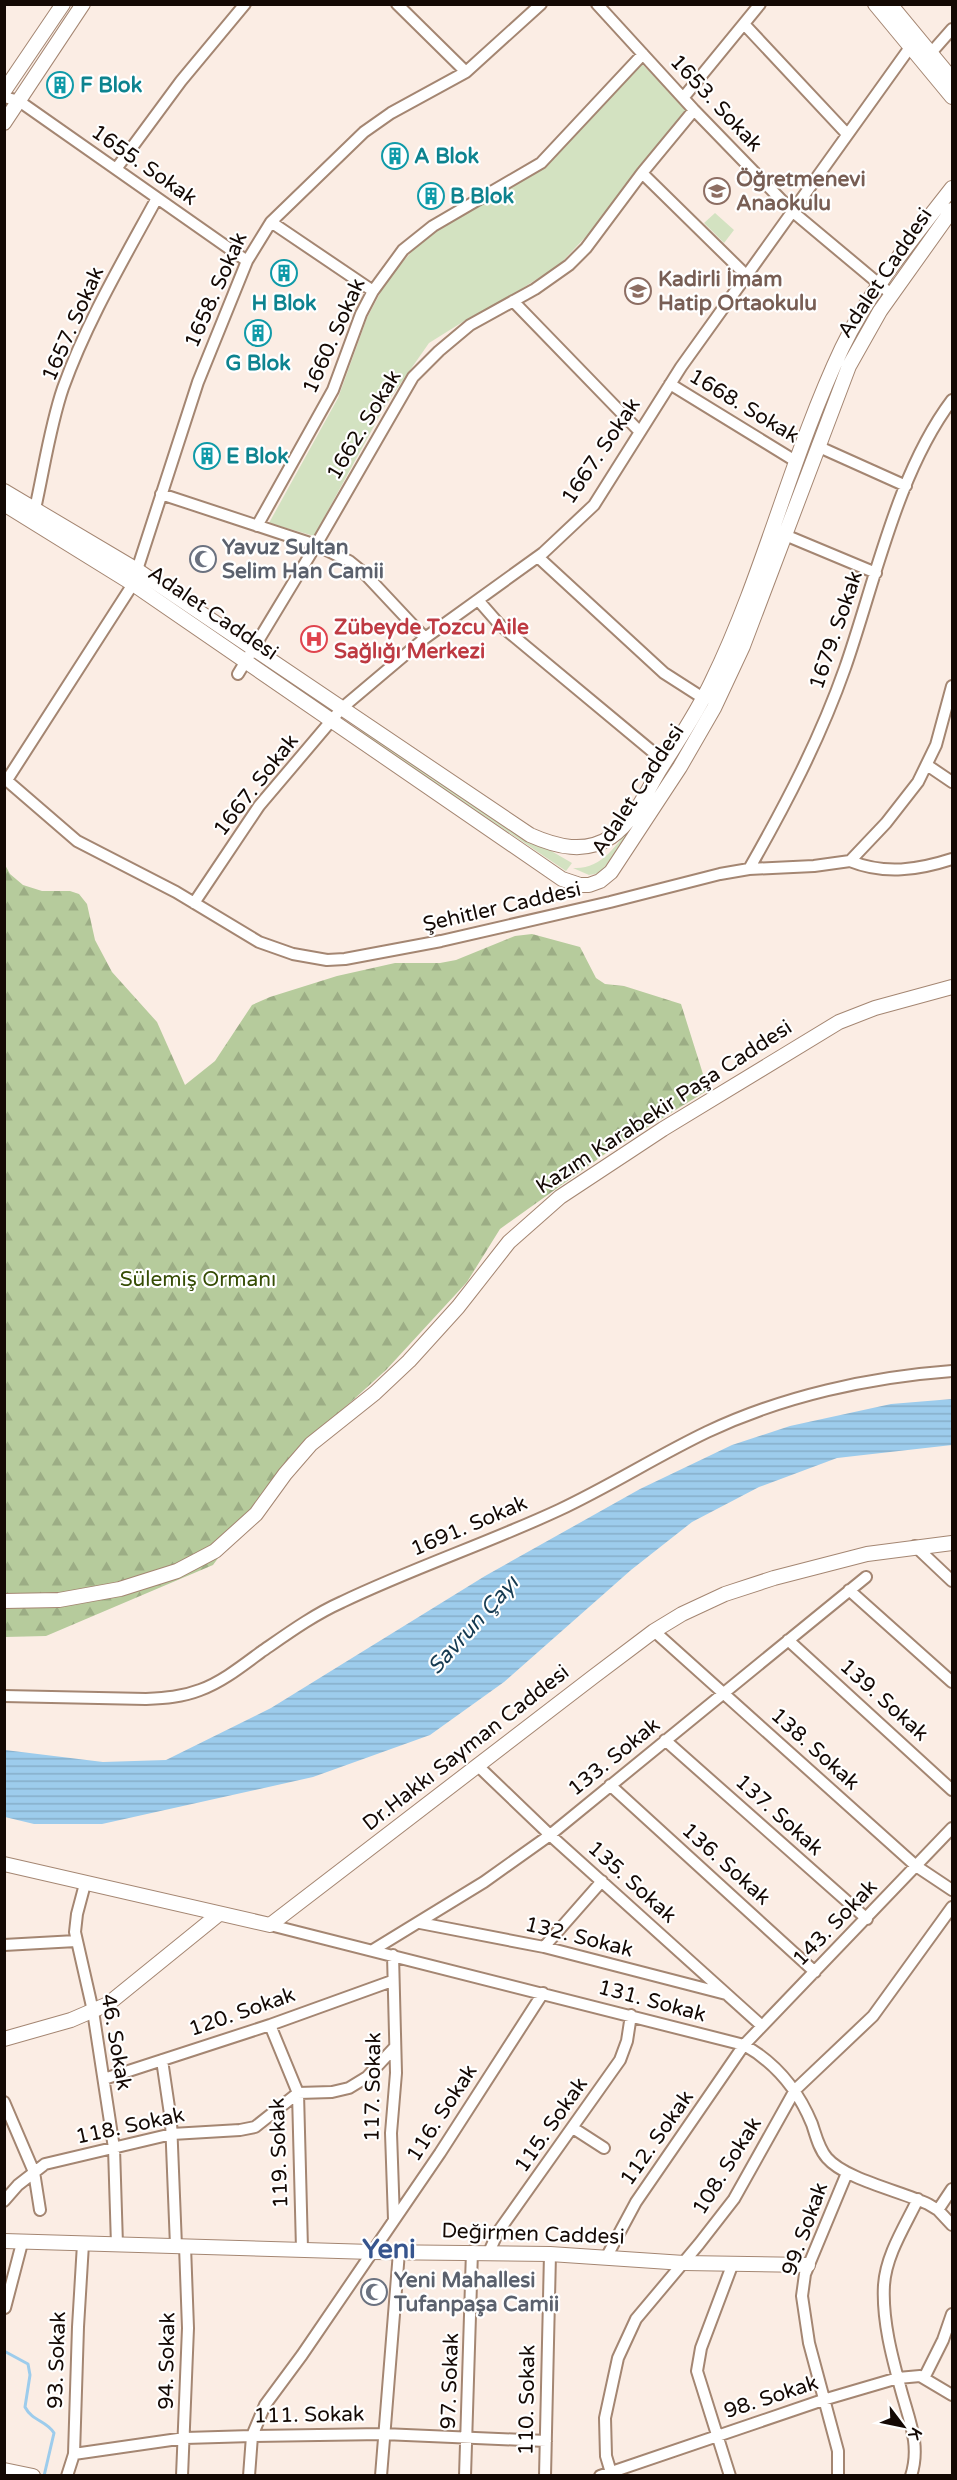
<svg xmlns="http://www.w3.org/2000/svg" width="957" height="2480" font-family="'Varela Round',sans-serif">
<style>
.green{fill:#d3e2c1}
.forest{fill:url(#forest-firs)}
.water{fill:url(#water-rules)}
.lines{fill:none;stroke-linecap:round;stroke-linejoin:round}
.stream{stroke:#9dccec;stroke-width:3}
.street-casing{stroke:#a48672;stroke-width:14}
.secondary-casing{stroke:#a48672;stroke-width:16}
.street{stroke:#fff;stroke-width:10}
.secondary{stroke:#fff;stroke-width:14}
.labels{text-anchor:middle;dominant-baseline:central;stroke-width:4.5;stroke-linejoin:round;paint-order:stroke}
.culture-label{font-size:21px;font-weight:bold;fill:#0d838f;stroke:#fff;text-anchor:start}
.street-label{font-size:21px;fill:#140904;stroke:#fff}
.education-label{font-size:21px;font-weight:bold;fill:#785e54;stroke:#fff;text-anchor:start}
.worship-label{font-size:21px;font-weight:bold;fill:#5b616d;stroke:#fff;text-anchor:start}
.health-label{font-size:21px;font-weight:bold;fill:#be3a42;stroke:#fff;text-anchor:start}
.park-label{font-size:21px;fill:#364d05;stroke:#fff}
.water-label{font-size:22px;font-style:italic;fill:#153a51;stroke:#fff}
.district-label{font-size:27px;font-weight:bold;fill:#37558e;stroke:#fff}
</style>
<defs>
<pattern id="forest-firs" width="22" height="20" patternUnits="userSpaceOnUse" patternTransform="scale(1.5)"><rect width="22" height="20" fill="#b6cb9c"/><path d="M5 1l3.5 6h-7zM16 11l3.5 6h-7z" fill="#9cad85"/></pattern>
<pattern id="water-rules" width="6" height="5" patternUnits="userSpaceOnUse" patternTransform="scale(1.5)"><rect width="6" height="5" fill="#9dccec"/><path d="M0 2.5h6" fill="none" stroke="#86aec9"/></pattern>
</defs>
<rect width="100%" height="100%" fill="#fbede4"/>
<!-- green -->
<path class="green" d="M642,64L687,110L594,228L559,265L515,293L469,318L429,343L385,406L314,536L269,523L338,398L367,318L387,280L414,249L453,219L547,166Z
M715,213L734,230L724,243L704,223Z
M796,484L798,485C772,556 746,628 713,696C684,755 640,820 600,873L589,875L573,868C601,870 617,845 632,824L760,580Z
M361,729L496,819L572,863L566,871L360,732Z"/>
<!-- forest -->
<path class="forest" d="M4,863L10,874L23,885L42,891H70L79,894L87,904L95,940L112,972L157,1022L185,1085L215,1061L252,1005L270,997L337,976L395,963H440L456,960L515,936L532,934L580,947L596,978L605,984L624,986L681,1004L708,1090L612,1149L500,1229L467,1282L386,1370L297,1451L213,1565L46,1636L5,1637Z"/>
<!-- water -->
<path class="water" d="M952,1399V1445L837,1458L759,1487L692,1522L631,1570L504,1682L430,1735L313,1777L102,1824H34L5,1817V1750L103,1762L166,1760L271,1708L485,1576L640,1489L732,1445L790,1426L891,1404Z"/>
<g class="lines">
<!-- stream -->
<path class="stream" d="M4,2351L28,2364L30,2375L25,2407C32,2421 47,2421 54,2433L44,2476"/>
<defs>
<path id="street" d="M397,4L466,72
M597,4L694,110L793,212L891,294
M744,24L847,134
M930,54L952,29
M4,97L19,101L247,261
M683,98L760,4
M116,169L181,81L245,4
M642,173L747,276
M271,222L373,291
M513,301L640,432
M670,384L797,462
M817,446L906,486
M161,494L316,545L349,561L365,574L425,638
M35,509C44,469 50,426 63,388C87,321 124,259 157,198
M257,526L333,390L361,314L373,291L403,250L433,226L541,163L643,54
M785,535L876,573
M538,557L664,673L703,698
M137,570L198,382L247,261L271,222L364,132L391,113L466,72L541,4
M478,600L499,624L665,762
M238,674L316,545L413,377L439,351L470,325L535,289L569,265L586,248L642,173L694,110
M927,765L952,782
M4,778L77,841L176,892L259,942L293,954L327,960L345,959L441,941L610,902L720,874L749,869L814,866L850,861L886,823L918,782L936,745L952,686
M7,780L133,584
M850,861C885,875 918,870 952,859
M749,869C786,804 820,739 845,668C875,582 897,473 952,400
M194,903L259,806L342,708L425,638L543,553L594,505L681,367L911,46
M915,1546L952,1581
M849,1590L952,1682
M654,1631L916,1866L952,1890
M788,1640L952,1790
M4,1696L146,1699C165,1698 182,1697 200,1690C222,1682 242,1666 261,1652C287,1634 313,1615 342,1602C413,1568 488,1543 559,1510C610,1486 657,1456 707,1432C783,1396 870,1377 952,1371
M665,1740L867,1919
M477,1765L550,1835L762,2026
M610,1785L815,1972
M85,1884L77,1914L75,1932L93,2011L114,2148L117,2245
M420,1923L544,1947L726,1994
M270,1925L744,2045C776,2063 798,2090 812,2124C816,2136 819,2149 827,2158C845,2179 900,2191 928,2204L938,2210L952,2225
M4,1945L76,1941
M544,1947L602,1881
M373,1950L484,1882L550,1835L866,1577
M393,1955L396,2073L391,2133L394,2220
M270,2025L298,2093L302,2249
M162,2060L171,2121L176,2246
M104,2079L270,2025L392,1981
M4,2102L34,2172L40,2210
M573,2128L604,2148
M4,2201L18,2185L45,2164L172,2134L240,2130L255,2127L298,2093L332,2092L349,2088L367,2077L395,2047
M938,2210L952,2189
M489,2252L498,2232L620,2060L627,2041L631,2015
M607,2256L636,2202L744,2045L952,1828
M5,2308L22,2243
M924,2378L943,2340L952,2314
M74,2454L185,2438L252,2436L383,2434L546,2441
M67,2476L74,2454L78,2327L83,2244
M182,2476L188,2328L185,2246
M249,2476L252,2436L265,2405L302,2355L440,2153L543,1993
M381,2476L399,2252
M465,2476L472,2251
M545,2476L550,2254
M600,2476L823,2400L898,2378L920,2376L952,2395
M612,2476L606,2456L605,2418L618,2358L636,2319L699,2244L734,2199L795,2090L873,2016L952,1907
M730,2476L697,2371L701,2348L733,2263
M838,2476V2451L809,2343L802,2296L805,2274L847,2173
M911,2476C921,2445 909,2420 901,2390C892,2357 882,2320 884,2285C886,2255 905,2226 918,2199"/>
<path id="secondary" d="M875,4L952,97
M890,4L952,79
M4,91L63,4
M4,123L83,4
M4,491L137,570L530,835C557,847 585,854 611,837C633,822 646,793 659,771C677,742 697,713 712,681C764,574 791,456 842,348C869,291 913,238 952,188
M4,504L133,584L562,879L580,885H589L600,881L611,872L680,767L714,708L743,646L849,366L880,311L952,210
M4,1601L59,1600L120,1589L177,1571L215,1551L256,1514L285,1474L311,1444L375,1393L409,1361L458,1307L509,1242L560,1197L663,1129L839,1022L875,1008L952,987
M4,1864L270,1925L593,1677L654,1631L682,1614L725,1594L774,1578L867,1554L952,1543
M4,2039L71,2020L108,2004L219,1914
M4,2241L372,2252L550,2254L684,2263L808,2265
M4,2470L33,2476"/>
</defs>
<!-- street casing -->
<use href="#street" class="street-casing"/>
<!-- secondary casing -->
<use href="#secondary" class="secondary-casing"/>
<!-- street -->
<use href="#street" class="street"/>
<!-- secondary -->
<use href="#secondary" class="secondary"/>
</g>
<!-- icons -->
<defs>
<symbol id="building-ring" viewBox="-11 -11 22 22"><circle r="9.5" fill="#fff" stroke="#0f9aa8" stroke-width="1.5"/><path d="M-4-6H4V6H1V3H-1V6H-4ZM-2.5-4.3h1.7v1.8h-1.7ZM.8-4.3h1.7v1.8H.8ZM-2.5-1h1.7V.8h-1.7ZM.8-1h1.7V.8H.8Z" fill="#0f9aa8"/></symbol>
<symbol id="school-ring" viewBox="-11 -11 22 22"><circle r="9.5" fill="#fff" stroke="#8d6e63" stroke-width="1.5"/><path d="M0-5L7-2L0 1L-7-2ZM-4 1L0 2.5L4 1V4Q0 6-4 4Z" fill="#8d6e63"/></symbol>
<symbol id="mosque-ring" viewBox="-11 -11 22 22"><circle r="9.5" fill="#fff" stroke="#6b7280" stroke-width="1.5"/><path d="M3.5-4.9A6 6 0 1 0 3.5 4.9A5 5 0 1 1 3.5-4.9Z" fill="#6b7280"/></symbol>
<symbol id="hospital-ring" viewBox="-11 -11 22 22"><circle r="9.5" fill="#fff" stroke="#e0444e" stroke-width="1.5"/><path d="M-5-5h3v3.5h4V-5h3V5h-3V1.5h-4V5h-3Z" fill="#e0444e"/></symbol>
</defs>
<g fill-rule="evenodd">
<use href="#building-ring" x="45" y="70" width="30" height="30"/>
<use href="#building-ring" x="380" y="141" width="30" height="30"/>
<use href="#school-ring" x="702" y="176" width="30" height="30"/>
<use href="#building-ring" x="416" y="181" width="30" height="30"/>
<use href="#building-ring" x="269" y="258" width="30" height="30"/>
<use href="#school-ring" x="623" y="276" width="30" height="30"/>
<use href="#building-ring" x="243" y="318" width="30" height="30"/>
<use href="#building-ring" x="192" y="441" width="30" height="30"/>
<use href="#mosque-ring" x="188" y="544" width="30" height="30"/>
<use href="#hospital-ring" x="299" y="624" width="30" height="30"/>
<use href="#mosque-ring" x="359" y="2277" width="30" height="30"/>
</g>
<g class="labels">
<!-- culture labels -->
<g class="culture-label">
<text x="80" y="85">F Blok</text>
<text x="414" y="156">A Blok</text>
<text x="450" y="196">B Blok</text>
<text x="284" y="303" text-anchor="middle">H Blok</text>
<text x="258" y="363" text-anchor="middle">G Blok</text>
<text x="226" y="456">E Blok</text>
</g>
<!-- street labels -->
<g class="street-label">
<text transform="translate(716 103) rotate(47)">1653. Sokak</text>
<text transform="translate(144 165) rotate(35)">1655. Sokak</text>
<text transform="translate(885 273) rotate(-56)">Adalet Caddesi</text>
<text transform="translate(216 290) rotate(-66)">1658. Sokak</text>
<text transform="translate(73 324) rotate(-66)">1657. Sokak</text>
<text transform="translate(334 336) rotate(-66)">1660. Sokak</text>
<text transform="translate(744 406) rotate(31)">1668. Sokak</text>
<text transform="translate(364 425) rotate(-59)">1662. Sokak</text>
<text transform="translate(601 451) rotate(-56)">1667. Sokak</text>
<text transform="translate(213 613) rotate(34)">Adalet Caddesi</text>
<text transform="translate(836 630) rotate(-71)">1679. Sokak</text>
<text transform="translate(256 785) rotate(-52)">1667. Sokak</text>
<text transform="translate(638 790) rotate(-57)">Adalet Caddesi</text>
<text transform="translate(502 907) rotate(-13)">Şehitler Caddesi</text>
<text transform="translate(664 1107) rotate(-33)">Kazım Karabekir Paşa Caddesi</text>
<text transform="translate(469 1526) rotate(-23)">1691. Sokak</text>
<text transform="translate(884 1700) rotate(42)">139. Sokak</text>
<text transform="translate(466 1748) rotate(-38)">Dr.Hakkı Sayman Caddesi</text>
<text transform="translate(815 1749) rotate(42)">138. Sokak</text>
<text transform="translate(614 1757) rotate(-39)">133. Sokak</text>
<text transform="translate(779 1815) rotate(42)">137. Sokak</text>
<text transform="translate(726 1864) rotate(42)">136. Sokak</text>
<text transform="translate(632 1882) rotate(42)">135. Sokak</text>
<text transform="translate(835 1923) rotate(-46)">143. Sokak</text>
<text transform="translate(579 1937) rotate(14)">132. Sokak</text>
<text transform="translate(652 2001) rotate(15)">131. Sokak</text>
<text transform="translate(242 2012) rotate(-19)">120. Sokak</text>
<text transform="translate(116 2042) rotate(80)">46. Sokak</text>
<text transform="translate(373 2087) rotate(-89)">117. Sokak</text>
<text transform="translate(442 2113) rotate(-57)">116. Sokak</text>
<text transform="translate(551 2125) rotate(-55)">115. Sokak</text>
<text transform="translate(130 2126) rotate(-12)">118. Sokak</text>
<text transform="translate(657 2138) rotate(-55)">112. Sokak</text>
<text transform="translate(279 2153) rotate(-92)">119. Sokak</text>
<text transform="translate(727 2166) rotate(-58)">108. Sokak</text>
<text transform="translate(805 2229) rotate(-70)">99. Sokak</text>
<text transform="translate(533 2234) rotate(2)">Değirmen Caddesi</text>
<text transform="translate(57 2360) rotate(-88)">93. Sokak</text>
<text transform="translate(167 2361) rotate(-89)">94. Sokak</text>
<text transform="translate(450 2381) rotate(-88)">97. Sokak</text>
<text transform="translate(771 2397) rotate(-18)">98. Sokak</text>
<text transform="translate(527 2400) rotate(-89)">110. Sokak</text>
<text transform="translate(309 2415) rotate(-1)">111. Sokak</text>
</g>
<!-- education labels -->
<g class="education-label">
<text x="736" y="179">Öğretmenevi<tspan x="736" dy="24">Anaokulu</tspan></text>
<text x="658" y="279">Kadirli İmam<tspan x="658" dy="24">Hatip Ortaokulu</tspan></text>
</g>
<!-- worship labels -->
<g class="worship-label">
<text x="222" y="547">Yavuz Sultan<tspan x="222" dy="24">Selim Han Camii</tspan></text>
<text x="394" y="2280">Yeni Mahallesi<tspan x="394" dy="24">Tufanpaşa Camii</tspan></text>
</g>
<!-- health labels -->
<g class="health-label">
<text x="334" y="627">Zübeyde Tozcu Aile<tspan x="334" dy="24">Sağlığı Merkezi</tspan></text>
</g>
<!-- park labels -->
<g class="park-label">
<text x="198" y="1279">Sülemiş Ormanı</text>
</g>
<!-- water labels -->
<g class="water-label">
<text transform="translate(473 1625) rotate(-48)">Savrun Çayı</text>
</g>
<!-- district labels -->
<g class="district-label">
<text x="389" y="2249">Yeni</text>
</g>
</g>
<!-- border -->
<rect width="957" height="2480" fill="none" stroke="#140904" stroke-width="12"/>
<!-- north arrow -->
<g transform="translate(903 2426) rotate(122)" stroke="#ffffff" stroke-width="4.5" paint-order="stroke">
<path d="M0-4.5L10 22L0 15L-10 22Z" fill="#140904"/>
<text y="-9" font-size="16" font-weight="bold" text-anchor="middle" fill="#140904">K</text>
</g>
</svg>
